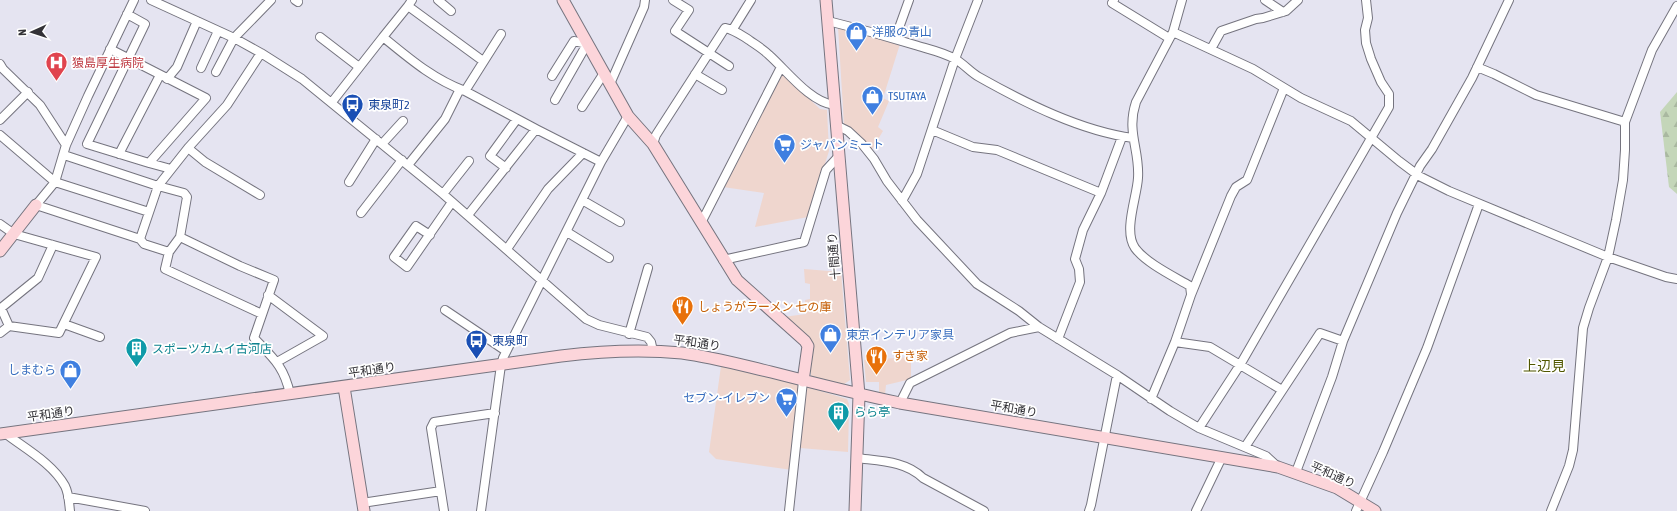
<svg xmlns="http://www.w3.org/2000/svg" width="1677" height="511" font-family="'Asap Condensed','Noto Sans JP',sans-serif">
<style>
.commercial{fill:#efd6ce}
.forest{fill:url(#forest-firs)}
.lines{fill:none;stroke-linecap:round;stroke-linejoin:round}
.street-casing{stroke:#75747f;stroke-width:10}
.secondary-casing{stroke:#75747f;stroke-width:13}
.street{stroke:#fff;stroke-width:8}
.secondary{stroke:#fcd5da;stroke-width:11}
.labels{text-anchor:middle;dominant-baseline:central;stroke-width:3.5;stroke-linejoin:round;paint-order:stroke}
.shop-label{font-size:12px;fill:#366cbe;stroke:#fff;text-anchor:start}
.health-label{font-size:12px;fill:#be3a42;stroke:#fff;text-anchor:start}
.transit-label{font-size:12px;fill:#164399;stroke:#fff;text-anchor:start}
.street-label{font-size:12px;fill:#333237;stroke:#fff}
.food-label{font-size:12px;fill:#c56008;stroke:#fff;text-anchor:start}
.culture-label{font-size:12px;fill:#0d838f;stroke:#fff;text-anchor:start}
.quarter-label{font-size:14px;fill:#515700;stroke:#fff}
</style>
<defs>
<pattern id="forest-firs" width="22" height="20" patternUnits="userSpaceOnUse"><rect width="22" height="20" fill="#c4d6b9"/><path d="M5 1l3.5 6h-7zM16 11l3.5 6h-7z" fill="#a9b8a0"/></pattern>
</defs>
<rect width="100%" height="100%" fill="#e5e4f1"/>
<!-- commercial -->
<path class="commercial" d="M838,27L900,44L883,98L889,101L878,127L883,131L871,151L859,136L844,125Z
M782,73L820,109L827,110L829,151L808,217L755,227L764,193L723,187Z
M804,269L841,272L850,380L843,385L811,376V347L783,317L806,314L805,300L810,299V284L805,283Z
M911,357V379L886,385L885,395H879V382H866L864,360Z
M721,366L799,385L792,470L716,459L709,452Z
M807,387L847,399L849,404V411L848,452L800,448L805,388Z"/>
<!-- forest -->
<path class="forest" d="M1677,92V194L1669,187L1660,112Z"/>
<g class="lines">
<defs>
<path id="street" d="M134,0L88,96L66,145L55,182L36,205L140,239L144,244L169,252
M151,0L234,38L261,53L302,79L443,194L586,319L599,325L647,337L651,342L653,351
M295,0L298,2
M412,0L408,6L483,61
M438,0L451,11
M673,0L689,10L675,31L729,66
M1114,0L1112,3L1169,38
M1182,0L1173,32L1136,102C1126,132 1140,150 1138,178C1137,197 1123,231 1135,248C1146,263 1173,276 1190,286L1191,294
M1265,0L1283,12
M408,6L383,37C410,59 433,79 465,91
M828,21C857,28 886,36 915,45C928,49 943,52 955,59C964,64 970,72 979,77C1025,103 1081,131 1133,138
M733,29L751,0
M1173,32L1253,69L1301,98L1351,121L1399,161L1419,176L1449,191L1608,257L1666,277L1677,279
M501,34L465,91L536,129
M320,37L359,67
M895,39L909,0
M110,49L206,98L149,163L87,144L145,24L127,14
M1211,49L1221,31L1256,19L1263,18L1286,11L1298,0
M0,64L3,69L40,105L66,145
M1477,67L1494,74L1536,95L1625,122
M201,68L218,31
M216,72L234,38L271,0
M695,74L722,90
M552,76L574,41L587,44L555,100
M167,79L177,67L197,21
M610,84L644,7L645,0
M332,102L383,37
M582,107L604,73
M0,120L28,92
M836,125L848,131L862,144L874,159L887,181L917,220L977,284L1019,311L1039,327L1117,375L1170,411L1199,428L1266,456L1278,467
M932,130L973,147L997,150L1101,193L1083,230L1075,259L1079,269L1080,282L1058,339
M0,135L55,182L149,212
M382,144L403,121
M653,144L656,135L725,28C735,30 741,35 749,40C756,45 763,49 769,55C787,71 810,102 834,105
M188,148L205,162L260,195
M119,154L160,75
M64,155L158,186L184,193L187,197L180,237L169,252L165,269L262,314
M149,163L171,169
M408,165L445,119L460,89
M506,168L490,156L517,119
M349,182L376,139
M1101,193L1122,137
M443,194L469,161
M582,200L620,222
M902,201L917,174L955,59L978,0
M361,213L402,160
M468,215L536,129L601,162
M701,223L781,67
M0,224L14,234L96,257L59,333L9,326L0,333
M567,232L609,258
M430,235L416,226L394,257L407,267L452,202
M180,237L240,266L274,280L254,338C273,358 284,366 290,394
M140,239L158,186L188,148L227,105L261,53
M507,249L548,189L583,153
M723,260L804,242L826,170L838,157
M268,295L323,336L277,362
M445,310L506,351
M64,324L100,337
M9,326L1,308L38,278L53,245
M629,334L648,268
M1175,342L1210,347L1282,390
M1151,399L1175,342L1191,295L1231,196L1236,187L1247,180L1284,88
M900,403L910,383L1010,333L1039,327
M1199,428L1240,365L1389,107V94L1381,82L1371,59L1366,43L1365,30L1368,18L1366,0
M6,434C26,449 53,464 65,486C69,494 69,503 70,511
M1245,447L1320,333L1343,341
M857,458C880,461 906,461 923,478L984,511
M1296,472L1332,377L1343,341L1397,213L1420,166L1432,149L1472,78L1509,0
M68,497L145,511
M362,503L441,491
M444,511L431,428L434,422L495,413
M481,511L501,365L503,358L601,162L628,116
M789,511L803,381
M1089,511L1091,505L1117,375
M1196,511L1222,457
M1356,511L1383,452L1427,348L1479,204
M1551,511L1569,466L1573,450L1583,328L1589,308L1608,257L1616,220L1623,180L1625,150V122L1652,50L1677,6"/>
<path id="secondary" d="M563,0L628,116L653,144L737,280L805,341L808,346L803,381
M826,0L859,395L855,511
M0,251L36,205
M344,387L364,511
M0,434L561,356C602,351 641,349 682,353C712,357 741,365 771,372C814,383 857,394 900,403L1278,467L1337,488L1375,511"/>
</defs>
<!-- street casing -->
<use href="#street" class="street-casing"/>
<!-- secondary casing -->
<use href="#secondary" class="secondary-casing"/>
<!-- street -->
<use href="#street" class="street"/>
<!-- secondary -->
<use href="#secondary" class="secondary"/>
</g>
<!-- icons -->
<defs>
<symbol id="shop-pin" viewBox="-11 -11 22 30"><path d="M0 17L-7.5 6A9.5 9.5 0 1 1 7.5 6Z" fill="#3f7fe0" stroke="#fff"/><path d="M-5-2.5h2.3a2.7 3.5 0 0 1 5.4 0H5L5.5 6h-11ZM-1.5-2.5h3a1.5 2.3 0 0 0-3 0Z" fill="#fff"/></symbol>
<symbol id="hospital-pin" viewBox="-11 -11 22 30"><path d="M0 17L-7.5 6A9.5 9.5 0 1 1 7.5 6Z" fill="#e0444e" stroke="#fff"/><path d="M-5-5h3v3.5h4V-5h3V5h-3V1.5h-4V5h-3Z" fill="#fff"/></symbol>
<symbol id="bus-pin" viewBox="-11 -11 22 30"><path d="M0 17L-7.5 6A9.5 9.5 0 1 1 7.5 6Z" fill="#1a4fb4" stroke="#fff"/><path d="M-5-6H5V4H4V6H2V4H-2V6H-4V4H-5ZM-3.5-4V0h7V-4ZM-3.5 1.2v1.5H-2V1.2ZM2 1.2v1.5H3.5V1.2Z" fill="#fff"/></symbol>
<symbol id="supermarket-pin" viewBox="-11 -11 22 30"><path d="M0 17L-7.5 6A9.5 9.5 0 1 1 7.5 6Z" fill="#3f7fe0" stroke="#fff"/><path d="M-6-5.5h2.5l.6 2H6L4.5 2H-2.5L-4.4-4H-6ZM-1.5 3.2a1.3 1.3 0 1 0 .1 0ZM3 3.2a1.3 1.3 0 1 0 .1 0Z" fill="#fff"/></symbol>
<symbol id="restaurant-pin" viewBox="-11 -11 22 30"><path d="M0 17L-7.5 6A9.5 9.5 0 1 1 7.5 6Z" fill="#e8710a" stroke="#fff"/><path d="M-5-6h1v4h1v-4h1v4h1v-4h1v5L-1.5 .5V6h-2V.5L-5-1ZM5-6V6H3V1.5H1.5Q1.5-4 5-6Z" fill="#fff"/></symbol>
<symbol id="building-pin" viewBox="-11 -11 22 30"><path d="M0 17L-7.5 6A9.5 9.5 0 1 1 7.5 6Z" fill="#0f9aa8" stroke="#fff"/><path d="M-4-6H4V6H1V3H-1V6H-4ZM-2.5-4.3h1.7v1.8h-1.7ZM.8-4.3h1.7v1.8H.8ZM-2.5-1h1.7V.8h-1.7ZM.8-1h1.7V.8H.8Z" fill="#fff"/></symbol>
</defs>
<g fill-rule="evenodd">
<use href="#shop-pin" x="844" y="20" width="25" height="34"/>
<use href="#hospital-pin" x="44" y="50" width="25" height="34"/>
<use href="#shop-pin" x="860" y="84" width="25" height="34"/>
<use href="#bus-pin" x="340" y="92" width="25" height="34"/>
<use href="#supermarket-pin" x="772" y="132" width="25" height="34"/>
<use href="#restaurant-pin" x="670" y="294" width="25" height="34"/>
<use href="#shop-pin" x="818" y="322" width="25" height="34"/>
<use href="#bus-pin" x="464" y="328" width="25" height="34"/>
<use href="#building-pin" x="124" y="336" width="25" height="34"/>
<use href="#restaurant-pin" x="864" y="344" width="25" height="34"/>
<use href="#shop-pin" x="58" y="358" width="25" height="34"/>
<use href="#supermarket-pin" x="774" y="386" width="25" height="34"/>
<use href="#building-pin" x="826" y="400" width="25" height="34"/>
</g>
<g class="labels">
<!-- shop labels -->
<g class="shop-label">
<text x="872" y="32">洋服の青山</text>
<text x="888" y="96">TSUTAYA</text>
<text x="800" y="145">ジャパンミート</text>
<text x="846" y="335">東京インテリア家具</text>
<text x="56" y="370" text-anchor="end">しまむら</text>
<text x="770" y="398" text-anchor="end">セブン-イレブン</text>
</g>
<!-- health labels -->
<g class="health-label">
<text x="72" y="63">猿島厚生病院</text>
</g>
<!-- transit labels -->
<g class="transit-label">
<text x="368" y="105">東泉町2</text>
<text x="492" y="341">東泉町</text>
</g>
<!-- street labels -->
<g class="street-label">
<text transform="translate(834 256) rotate(-95)">十間通り</text>
<text transform="translate(697 343) rotate(8)">平和通り</text>
<text transform="translate(372 370) rotate(-8)">平和通り</text>
<text transform="translate(1014 409) rotate(10)">平和通り</text>
<text transform="translate(51 414) rotate(-8)">平和通り</text>
<text transform="translate(1333 475) rotate(24)">平和通り</text>
</g>
<!-- food labels -->
<g class="food-label">
<text x="698" y="307">しょうがラーメン 七の庫</text>
<text x="892" y="356">すき家</text>
</g>
<!-- culture labels -->
<g class="culture-label">
<text x="152" y="349">スポーツカムイ古河店</text>
<text x="854" y="412">らら亭</text>
</g>
<!-- quarter labels -->
<g class="quarter-label">
<text x="1544" y="366">上辺見</text>
</g>
</g>
<!-- north arrow -->
<g transform="translate(32 32) rotate(267)" stroke="#ffffff" stroke-width="3" paint-order="stroke">
<path d="M0-3L7 15L0 10L-7 15Z" fill="#333237"/>
<text y="-6" font-size="11" font-weight="bold" text-anchor="middle" fill="#333237">N</text>
</g>
</svg>
